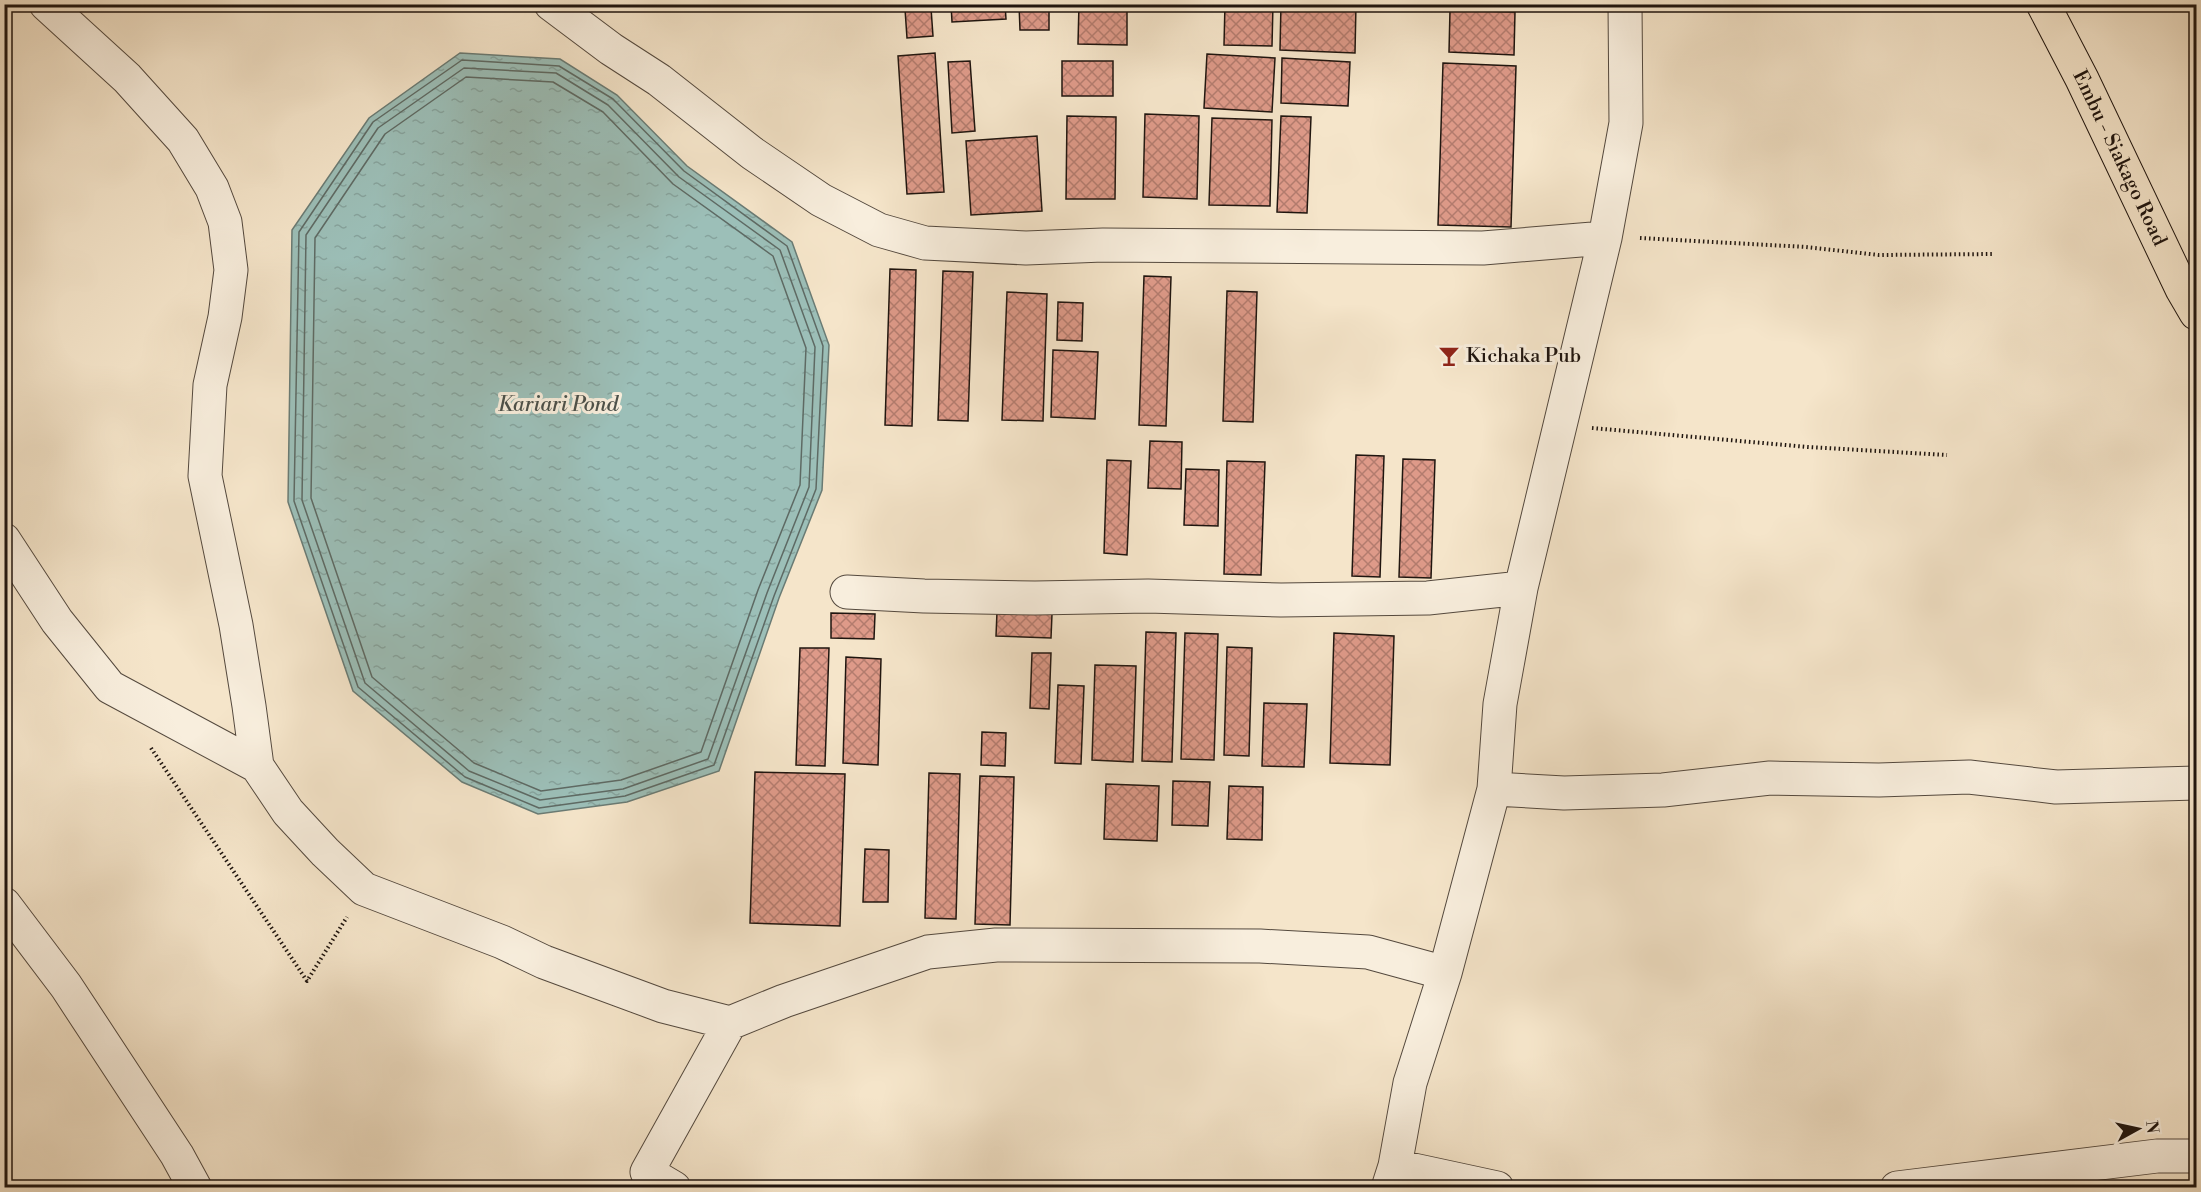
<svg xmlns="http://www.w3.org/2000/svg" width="2201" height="1192" font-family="'Libre Bodoni',serif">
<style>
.water{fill:url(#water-ripples);stroke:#6a7b74;stroke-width:1.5}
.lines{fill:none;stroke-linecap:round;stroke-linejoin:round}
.shore{stroke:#5e6a64;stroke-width:1.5}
.building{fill:url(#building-cross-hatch);stroke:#1f150f;stroke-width:1.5}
.street-casing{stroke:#54493e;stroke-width:35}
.highway-casing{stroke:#1f150f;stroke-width:35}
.path{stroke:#1f150f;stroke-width:4;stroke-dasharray:1.5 3;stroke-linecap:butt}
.street{stroke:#f8eedd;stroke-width:33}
.highway{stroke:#f5e5ca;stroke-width:33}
.labels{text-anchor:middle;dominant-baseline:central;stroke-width:6;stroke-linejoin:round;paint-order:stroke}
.street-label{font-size:20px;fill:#1f150f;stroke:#f8eedd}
.poi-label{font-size:20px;fill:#1f150f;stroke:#f8eedd;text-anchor:start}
.water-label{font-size:21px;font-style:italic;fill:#4b504a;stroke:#f8eedd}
</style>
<defs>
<pattern id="water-ripples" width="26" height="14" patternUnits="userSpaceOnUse" patternTransform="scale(1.5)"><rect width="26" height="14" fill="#9cbfb8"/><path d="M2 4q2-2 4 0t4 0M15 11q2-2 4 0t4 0" fill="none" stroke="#86a39d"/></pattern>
<pattern id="building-cross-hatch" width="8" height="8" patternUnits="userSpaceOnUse" patternTransform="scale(1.5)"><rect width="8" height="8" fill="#de9a89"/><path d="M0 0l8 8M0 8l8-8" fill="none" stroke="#b37c6e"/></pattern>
</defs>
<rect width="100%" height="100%" fill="#f5e5ca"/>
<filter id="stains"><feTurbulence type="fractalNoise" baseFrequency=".00333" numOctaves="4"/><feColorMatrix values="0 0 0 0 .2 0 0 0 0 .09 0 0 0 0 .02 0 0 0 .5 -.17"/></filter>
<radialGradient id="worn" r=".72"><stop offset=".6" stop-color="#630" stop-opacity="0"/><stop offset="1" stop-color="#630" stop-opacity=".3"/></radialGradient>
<!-- water -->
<path class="water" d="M460,53L560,59L617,95L687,166L792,242L829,345L822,490L779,598L719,771L627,802L538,814L462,782L353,691L288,502L292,230L369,118Z"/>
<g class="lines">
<!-- shore -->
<path class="shore" d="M462,60L559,66L613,99L684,171L787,246L823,346L816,489L774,596L714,765L625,796L539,808L465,777L358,687L294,501L299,232L373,122Z
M464,68L556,73L608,105L679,177L780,250L815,347L809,487L767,593L708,759L623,789L540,800L469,771L365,683L302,500L306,235L378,128Z
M466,77L553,82L603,112L673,184L773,256L806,348L800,485L758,590L701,752L621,780L541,791L474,763L372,677L311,498L315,238L385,134Z"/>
</g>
<!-- building -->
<path class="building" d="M951,4H1005L1006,19L952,22Z
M1019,4H1049V30H1020Z
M1079,4H1127V45L1078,44Z
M1225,4H1273L1272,46L1224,45Z
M1281,4H1356L1355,53L1280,50Z
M931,8L933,36L907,38L905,9Z
M1450,10L1515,12L1514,55L1449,52Z
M935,53L944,192L907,194L898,56Z
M1207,54L1275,58L1272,112L1204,108Z
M1282,58L1350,62L1348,106L1281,103Z
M970,61L975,131L952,133L948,62Z
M1062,61H1113V96H1062Z
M1443,63L1516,66L1511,227L1438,225Z
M1145,114L1199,116L1197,199L1143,197Z
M1067,116L1116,117L1115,199H1066Z
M1281,116L1311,117L1307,213L1277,212Z
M1212,118L1272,120L1270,206L1209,205Z
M1037,136L1042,211L971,215L966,141Z
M890,269L916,270L912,426L885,425Z
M943,271L973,272L968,421L938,420Z
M1144,276L1171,277L1166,426L1139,425Z
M1227,291L1257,292L1253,422L1223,421Z
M1007,292L1047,294L1043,421L1002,420Z
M1058,302L1083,303L1082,341L1057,340Z
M1053,350L1098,352L1095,419L1051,417Z
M1150,441L1182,442L1181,489L1148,488Z
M1356,455L1384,456L1380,577L1352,576Z
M1403,459L1435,460L1431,578L1399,577Z
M1107,460L1131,461L1127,555L1104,553Z
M1227,461L1265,462L1261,575L1224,574Z
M1186,469L1219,470L1218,526L1184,525Z
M997,612L1052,614L1051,638L996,636Z
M831,613L875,614L874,639L831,638Z
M1146,632L1176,633L1172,762L1142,761Z
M1185,633L1218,634L1214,760L1181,759Z
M1334,633L1394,636L1390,765L1330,763Z
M1227,647L1252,648L1249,756L1224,755Z
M800,648H829L825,766L796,765Z
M1032,653H1051L1049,709L1030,708Z
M846,657L881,659L878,765L843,763Z
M1095,665L1136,666L1133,762L1092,760Z
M1058,685L1084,686L1081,764L1055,763Z
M1264,703L1307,704L1304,767L1262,766Z
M982,732L1006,733L1005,766L981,765Z
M755,772L845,774L840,926L750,923Z
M929,773L960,774L956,919L925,918Z
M980,776L1014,777L1010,925L975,924Z
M1173,781L1210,782L1208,826L1172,825Z
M1106,784L1159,786L1157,841L1104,839Z
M1229,786L1263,787L1262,840L1227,839Z
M865,849L889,850L888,902H863Z"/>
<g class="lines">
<defs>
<path id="street" d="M46,4L127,78L183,140L212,188L225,222L231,270L225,317L210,385L205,476L236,625L249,706L257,766L288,812L325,852L364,889L502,942L544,962L663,1006L730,1023L784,1001L928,952L996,945L1260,946L1368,952L1445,973
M551,4L611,49L659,80L752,153L821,200L879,230L925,243L1026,248L1103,245L1483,248L1605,238
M4,540L57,621L110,687L257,766
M847,592L924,596L1035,598L1148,596L1281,600L1428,598L1521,588
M1494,789L1564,793L1663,790L1770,778L1879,780L1969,777L2056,787L2196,783
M4,904L66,986L177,1155L195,1188
M1395,1166L1497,1188
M674,1188L647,1172L730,1023
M1388,1188L1395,1166L1410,1083L1445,973L1494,789L1500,704L1521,588L1605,238L1626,123L1625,4
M1897,1188L2157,1156H2196"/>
<g id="highway">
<path id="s1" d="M2043,4L2082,79L2182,289L2196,313"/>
</g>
</defs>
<!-- street casing -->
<use href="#street" class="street-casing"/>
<!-- highway casing -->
<use href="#highway" class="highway-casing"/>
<!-- path -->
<path class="path" d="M4,9L9,4
M1640,238L1806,247L1879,255L1993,254
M1592,428L1808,447L1947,455
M151,748L307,981L347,917"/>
<!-- street -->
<use href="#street" class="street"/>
<!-- highway -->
<use href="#highway" class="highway"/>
</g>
<!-- icons -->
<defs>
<symbol id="bar-bare" viewBox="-9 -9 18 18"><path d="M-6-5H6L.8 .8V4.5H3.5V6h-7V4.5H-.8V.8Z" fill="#8f2418" stroke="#f8eedd" stroke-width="2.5" paint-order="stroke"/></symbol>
</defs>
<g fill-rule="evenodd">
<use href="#bar-bare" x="1434" y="341" width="30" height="30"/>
</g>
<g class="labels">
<!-- street labels -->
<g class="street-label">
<text stroke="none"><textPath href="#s1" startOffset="172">Embu - Siakago Road</textPath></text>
</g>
<!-- poi labels -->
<g class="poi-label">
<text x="1466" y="356">Kichaka Pub</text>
</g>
<!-- water labels -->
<g class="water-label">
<text x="558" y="405">Kariari Pond</text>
</g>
</g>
<!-- margin -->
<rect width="2201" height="1192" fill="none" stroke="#f5e5ca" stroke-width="24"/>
<rect x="6" y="6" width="2189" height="1180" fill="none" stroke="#1f150f" stroke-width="3"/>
<rect x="12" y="12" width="2177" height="1168" fill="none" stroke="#1f150f" stroke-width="1.5"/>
<!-- north arrow -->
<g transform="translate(2138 1129) rotate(82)" stroke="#f8eedd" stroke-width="4.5" paint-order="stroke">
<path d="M0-4.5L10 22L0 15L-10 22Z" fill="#1f150f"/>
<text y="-9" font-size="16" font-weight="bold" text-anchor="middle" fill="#1f150f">N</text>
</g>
<rect width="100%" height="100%" filter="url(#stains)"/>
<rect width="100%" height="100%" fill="url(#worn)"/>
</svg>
